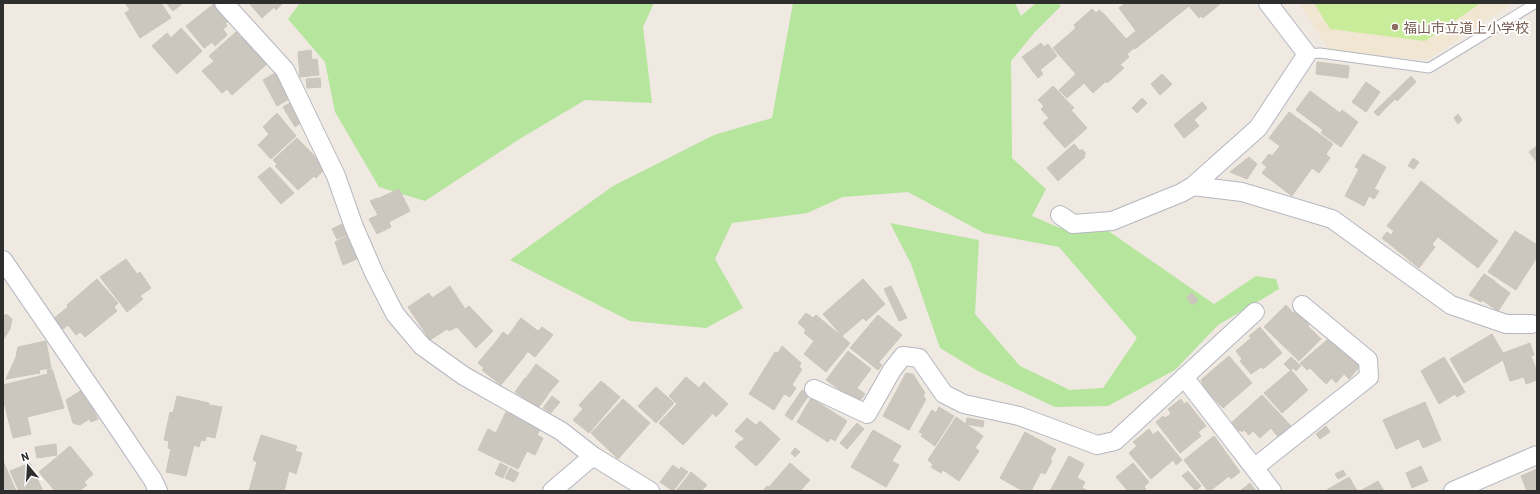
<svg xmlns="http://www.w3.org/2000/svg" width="1540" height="494" font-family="Barlow,'Noto Sans JP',sans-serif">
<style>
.education{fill:#f0e6d1}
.green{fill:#b6e59e}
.pitch{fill:#c9ec9a}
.building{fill:#cbc7bf;stroke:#cbc5ba}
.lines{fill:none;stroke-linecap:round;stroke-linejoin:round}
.service-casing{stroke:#b4b7c1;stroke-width:11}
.minor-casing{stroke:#b4b7c1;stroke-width:20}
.service{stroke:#fff;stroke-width:9}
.minor{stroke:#fff;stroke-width:18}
.education-dot{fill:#8d6e63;stroke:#fff;stroke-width:1.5}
.labels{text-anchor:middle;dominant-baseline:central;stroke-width:3.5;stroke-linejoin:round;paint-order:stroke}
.education-label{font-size:14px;fill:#785e54;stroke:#fff;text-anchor:start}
</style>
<rect width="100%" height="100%" fill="#efe9e1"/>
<!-- education -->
<path class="education" d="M1299,3H1512L1427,60L1330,51Z"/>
<!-- green -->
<path class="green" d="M300,3H654L643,27L652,103L585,100L518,140L425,201L379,187L335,112L325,62L288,19Z
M793,3H1015L1021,16L1036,3H1057L1061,6L1034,33L1011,61L1012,158L1046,189L1032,216L1060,228H1104L1214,304L1256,276L1276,279L1279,289L1218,325L1175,370L1108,406L1055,407L978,371L940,348L911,264L890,223L979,240L975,314L1020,366L1070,390L1103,388L1137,338L1059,247L984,233L908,192L843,197L807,213L732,223L715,259L743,308L706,328L630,321L510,260L613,186L714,135L772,118Z"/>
<!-- pitch -->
<path class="pitch" d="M1314,3H1481L1425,41L1330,29Z"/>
<!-- building -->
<path class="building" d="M125,3H161L171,18L140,38L125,13L130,10Z
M166,3H183L173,11Z
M215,3L229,21L225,23L227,26L223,29L227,35L215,46L212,42L204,48L186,26Z
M249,3H283L276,10L274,7L262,18Z
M1125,3H1220V4L1203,18L1201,16L1199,18L1189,6L1135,49L1126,39L1136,31L1119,8Z
M1092,9L1096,13L1099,10L1104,14L1134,48L1127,54L1129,57L1120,65L1124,68L1107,83L1106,81L1093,93L1084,83L1067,98L1059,90L1076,74L1053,48L1076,28L1074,25Z
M181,28L202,51L177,74L152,46L167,33L171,38Z
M236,32L241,38L244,35L268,63L232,95L227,89L222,93L202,71L214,61L209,56Z
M1041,43L1044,47L1048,44L1057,56L1040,70L1043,74L1038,78L1022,57Z
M311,50L312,60L317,59L319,75L300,77L298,52Z
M1317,62L1349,66L1348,78L1316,74Z
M275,73L289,99L277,106L263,80Z
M1162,74L1172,84L1160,95L1151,84Z
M1411,76L1416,82L1397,101L1395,99L1378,116L1374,112Z
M320,78L321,87L307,88L306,79Z
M1366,82L1380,92L1366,112L1352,102Z
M1053,86L1074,108L1071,110L1087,128L1065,148L1043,123L1049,118L1041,109L1044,106L1038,100Z
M1310,91L1340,113L1342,110L1358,122L1341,147L1321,133L1323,130L1296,110Z
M1142,98L1147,103L1137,113L1132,108Z
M292,102L303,121L295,127L283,107Z
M1202,102L1207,108L1194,120L1199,126L1184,138L1174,125Z
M1289,112L1333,144L1326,154L1330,158L1319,173L1312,168L1292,196L1262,173L1267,167L1262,163L1269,154L1272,156L1280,146L1269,138Z
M277,113L296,136L271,159L258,145L269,134L263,127Z
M1458,114L1462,120L1458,124L1454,118Z
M297,138L326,168L316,178L314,176L298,190L275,166L277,164L273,160Z
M1074,144L1080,151L1082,149L1086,154L1083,156L1085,157L1058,181L1047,168Z
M1537,146V162L1529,152Z
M1363,154L1386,167L1374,189L1379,191L1374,199L1369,196L1364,206L1345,196L1359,169L1355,167Z
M1249,157L1257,164L1247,179L1230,172Z
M1413,158L1419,162L1414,169L1408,166Z
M270,167L294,193L281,204L258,177Z
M1421,181L1498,241L1478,268L1438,237L1432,244L1435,247L1419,268L1382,238L1387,232L1391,235L1394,231L1387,226Z
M399,189L410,211L389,222L377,199Z
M377,198L391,227L377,234L369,219L378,215L370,201Z
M346,222L351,233L337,239L332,229Z
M1515,231L1537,245V257L1516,290L1488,272Z
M351,234L359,258L343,265L335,242Z
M126,259L137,274L140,272L151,288L140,296L143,299L127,312L100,277Z
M1484,274L1495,281L1481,302L1469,295Z
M97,279L118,303L114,307L117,311L85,337L80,332L76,335L68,325L62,330L53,319L68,307L67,305Z
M863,279L885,304L866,321L863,318L842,336L823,314Z
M1495,282L1510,293L1498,311L1482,300Z
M450,286L465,309L469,306L493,331L476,348L457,327L449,331L447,329L430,340L408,307L429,293L432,298Z
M891,286L907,318L899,321L884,289Z
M1192,293L1198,301L1192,305L1187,297Z
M1286,305L1293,313L1298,308L1310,323L1308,326L1321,339L1299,361L1264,327Z
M806,313L813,318L816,315L850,343L826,372L804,354L814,341L804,333L806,330L798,323Z
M6,314L12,319L10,329L3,340V317Z
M878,315L902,335L879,362L855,342Z
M521,318L538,331L542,327L553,335L535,357L508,336Z
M1260,327L1282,353L1263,369L1261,367L1251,374L1240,361L1242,359L1236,351L1251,338L1249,336Z
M503,332L528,351L523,358L498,339Z
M1492,334L1503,353L1530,343L1534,355L1531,356L1537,372V380L1526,384L1524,377L1510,381L1503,360L1464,383L1450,359Z
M1332,336L1363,363L1349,379L1344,374L1336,383L1332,378L1326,384L1310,368L1307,370L1300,363Z
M498,339L523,358L501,385L482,370L484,368L478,363Z
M46,341L51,368L39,370L40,373L6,379L16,357L18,347Z
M855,342L882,365L878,370L850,348Z
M782,346L801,363L799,367L802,369L792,385L796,388L790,397L784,394L774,410L749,394L775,352L778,353Z
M848,351L871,369L850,397L826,380Z
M1229,356L1252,383L1223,408L1201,385L1203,383L1201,380Z
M1291,357L1301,366L1296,371L1293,368L1290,370L1284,364Z
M1444,357L1465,392L1457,397L1455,394L1439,404L1421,371Z
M536,364L559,381L548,394L526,378Z
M52,369L64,408L27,417L31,434L13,438L3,398V385L48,374L47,370Z
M1291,370L1308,390L1282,413L1264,393Z
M906,373L913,374L925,393L923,396L926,399L909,430L883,416Z
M686,377L699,388L704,382L728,404L716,417L713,413L683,445L659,423L677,404L669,396Z
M525,378L548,395L538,408L515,392Z
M601,381L620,397L589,433L573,420L583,409L579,405Z
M656,387L674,403L656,423L638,406Z
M857,388L865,394L859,402L851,396Z
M82,390L98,419L91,422L89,419L80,425L73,423L66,400Z
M802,390L809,395L792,420L785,415Z
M1262,395L1292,427L1279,438L1271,428L1260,438L1253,431L1249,435L1244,430L1242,432L1240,430L1238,432L1230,424Z
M177,396L209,403L205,421L209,422L205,441L201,440L199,447L194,445L186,476L166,472L171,449L168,448L169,441L164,440L170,412L173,413Z
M552,396L560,402L551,413L543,408Z
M811,398L847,421L835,441L830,438L828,442L797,422Z
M623,399L650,423L618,459L591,433Z
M1181,399L1184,404L1187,402L1206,426L1198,432L1201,436L1180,453L1156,422L1163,416L1165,418L1171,414L1168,409Z
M1425,402L1441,440L1423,448L1419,439L1396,449L1383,420Z
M209,405L222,407L215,438L206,436L209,422L205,421Z
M939,407L954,416L935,446L921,436L923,434L919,432L932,410L936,413Z
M506,412L540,429L537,435L543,438L535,455L527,451L518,469L478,450L488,429L496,433Z
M956,417L983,436L975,448L979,451L959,481L943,470L941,473L931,467L933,465L928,460Z
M747,418L756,425L744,438L735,431Z
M967,418L984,421L983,427L966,424Z
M760,421L780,439L762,460L741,442Z
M857,423L864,429L847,449L840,443Z
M1326,426L1330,432L1320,439L1316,434Z
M1149,429L1153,435L1158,431L1182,460L1176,465L1173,460L1151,479L1129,453L1137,446L1133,442Z
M873,430L901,446L892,461L899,465L886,487L851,467Z
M1025,432L1056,449L1050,459L1052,461L1045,474L1041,472L1031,491H1023L1000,478Z
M261,435L297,446L295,451L302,453L296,474L289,471L284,491H249L257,462L253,460Z
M1214,436L1240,472L1231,479L1229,476L1210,491H1208L1184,460Z
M740,441L762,460L756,466L735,447Z
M56,444L57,455L37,458L35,447Z
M70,446L93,474L84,482L87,485L79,491H77L75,489L72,491H55L39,472Z
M795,448L800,452L795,457L791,453Z
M1069,456L1084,464L1077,478L1085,482L1082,488L1088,491H1050Z
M3,461L16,491H3Z
M30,463L43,491H19L10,471Z
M500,463L508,467L503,478L495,474Z
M790,463L810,480L800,491H763L767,486L769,487Z
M1133,463L1149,482L1144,487L1146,489L1144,491H1128L1116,477Z
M673,465L679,470L681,467L688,472L673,491L660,482Z
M1421,466L1428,481L1412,488L1406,473Z
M510,468L519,473L514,482L505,478Z
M1537,469V491H1527L1521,476Z
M1343,470L1346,475L1338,479L1335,474Z
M1188,471L1201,486L1196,491L1182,476Z
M691,472L707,485L701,491H677V490Z
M1349,477L1357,491H1325Z
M1378,481L1384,491H1363L1362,490Z
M1250,483L1256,491H1240Z"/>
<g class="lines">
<defs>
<path id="service" d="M1307,54L1320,53L1429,68L1536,3"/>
<path id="minor" d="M224,3L285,70L336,176L354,227L374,273L395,314L422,346L464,376L561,431L593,456L650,491
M1268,3L1307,54L1258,128L1193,186L1242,192L1332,219L1451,305L1506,324H1532
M1060,215L1073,224L1112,221L1181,193L1193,186
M3,260L114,422L153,480L158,491
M1184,377L1272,491
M814,389L867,414L892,370L903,356L919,358L944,394L964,404L1019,416L1097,445L1115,441L1255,312
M1254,468L1369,377L1368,360L1302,305
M552,491L593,456
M1453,491L1537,455"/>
</defs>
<!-- service casing -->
<use href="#service" class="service-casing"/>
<!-- minor casing -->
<use href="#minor" class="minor-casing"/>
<!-- service -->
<use href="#service" class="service"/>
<!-- minor -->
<use href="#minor" class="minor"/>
</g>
<!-- markers -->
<circle class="education-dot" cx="1395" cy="27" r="4"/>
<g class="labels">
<!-- education labels -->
<g class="education-label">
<text x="1403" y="27">福山市立道上小学校</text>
</g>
</g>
<!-- border -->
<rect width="1540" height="494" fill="none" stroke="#2e2e2e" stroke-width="8"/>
<!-- north arrow -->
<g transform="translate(28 466) rotate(342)" stroke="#ffffff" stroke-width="3" paint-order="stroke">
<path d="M0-3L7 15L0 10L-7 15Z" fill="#2e2e2e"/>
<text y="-6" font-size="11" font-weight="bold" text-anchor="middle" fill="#2e2e2e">N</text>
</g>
</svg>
